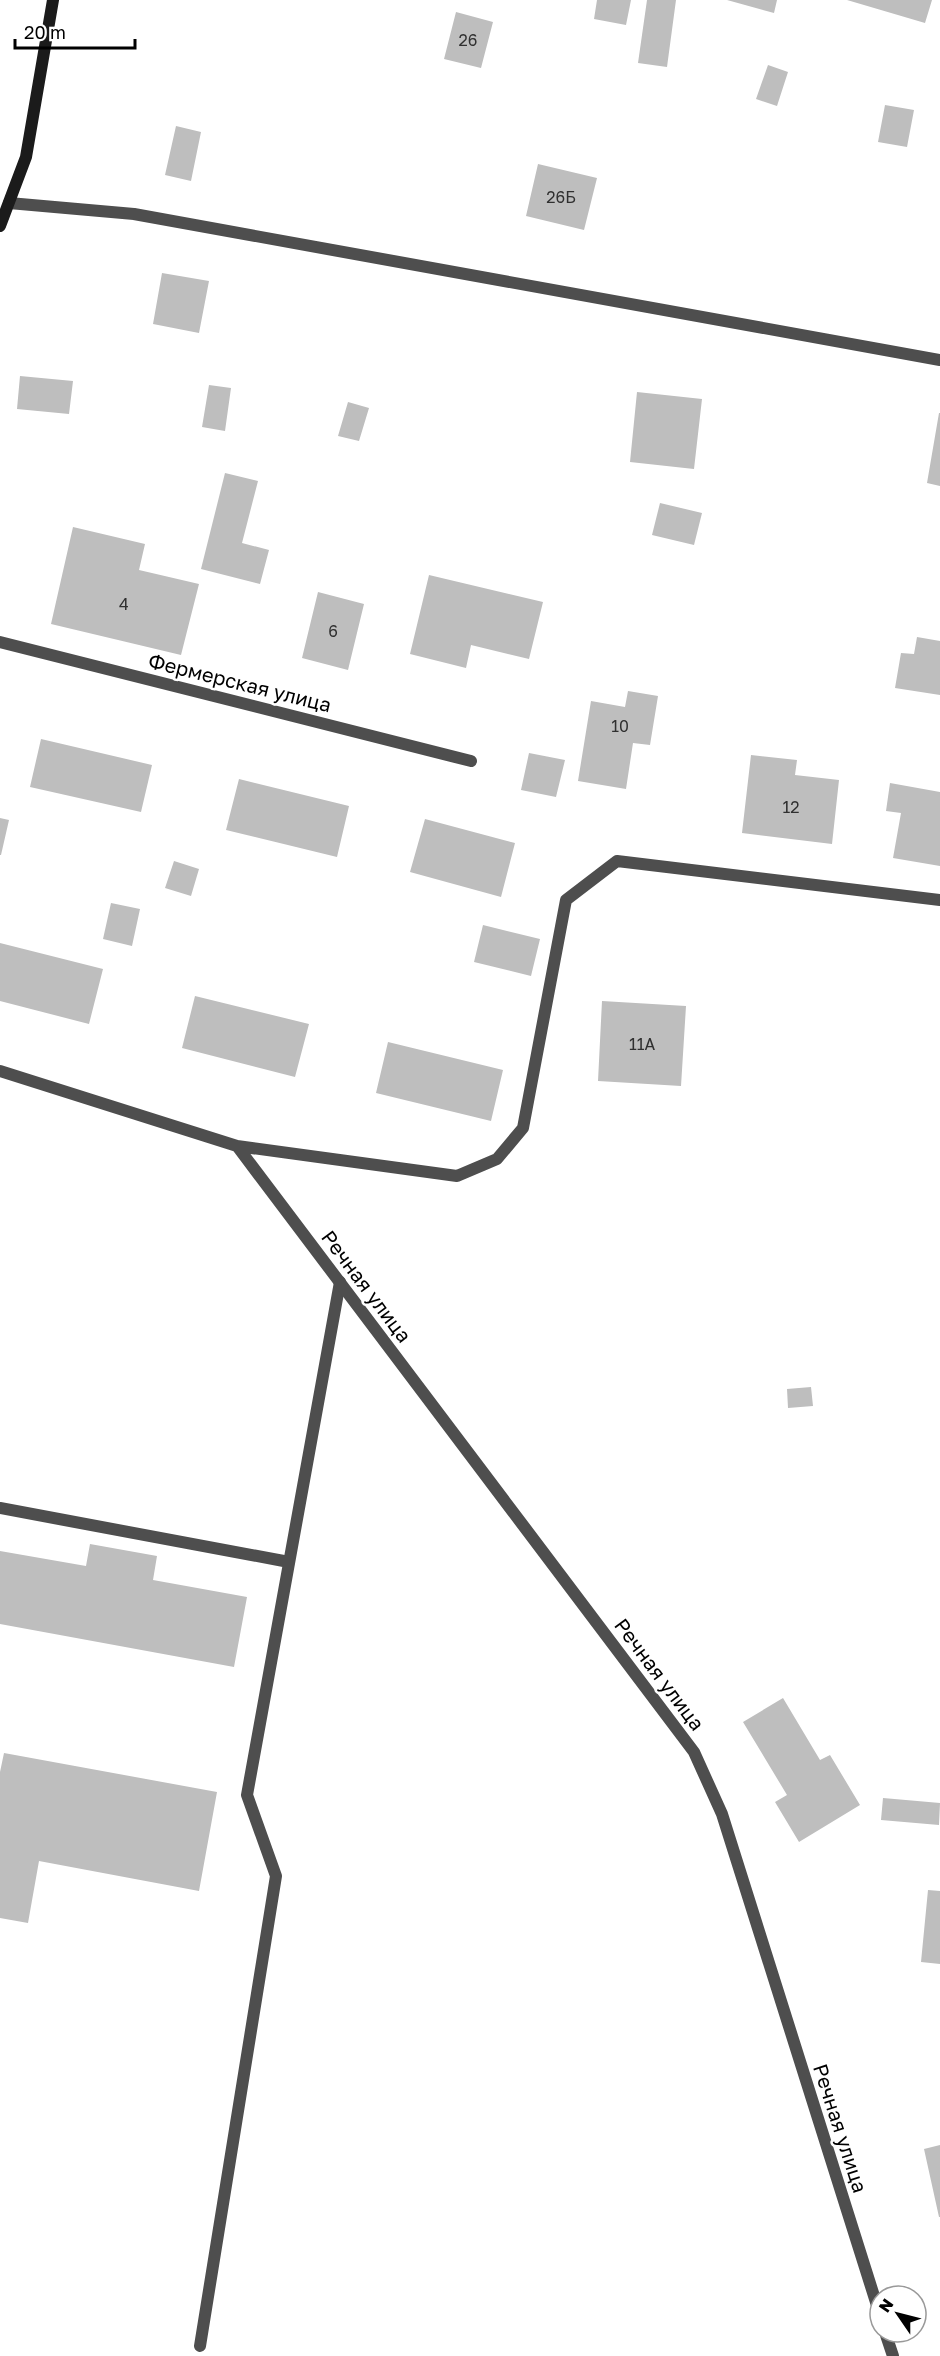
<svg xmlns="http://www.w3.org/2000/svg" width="940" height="2356" font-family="'Golos Text',sans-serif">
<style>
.building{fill:#bebebe}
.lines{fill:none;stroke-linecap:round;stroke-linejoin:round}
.lane{stroke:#4e4e4e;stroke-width:12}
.street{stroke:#4e4e4e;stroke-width:12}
.secondary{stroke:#1b1b1b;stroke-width:12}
.labels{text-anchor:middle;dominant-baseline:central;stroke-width:5;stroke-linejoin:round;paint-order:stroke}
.number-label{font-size:16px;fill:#303030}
.street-label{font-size:20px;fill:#000;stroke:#fff}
</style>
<rect width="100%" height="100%" fill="#fff"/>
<!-- building -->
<path class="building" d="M597,0H631L626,25L594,19Z
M647,0H676L667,67L638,63Z
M727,0H777L774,13Z
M847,0H932L925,23Z
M456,12L493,22L481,68L444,59Z
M768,65L788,72L777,106L756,99Z
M885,105L914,110L907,147L878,142Z
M176,126L201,132L191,181L165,175Z
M538,164L597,178L584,230L526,216Z
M162,273L209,281L199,333L153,324Z
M20,376L73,381L69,414L17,409Z
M209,385L231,388L225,431L202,427Z
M637,392L702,399L694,469L630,462Z
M348,402L369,408L359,441L338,436Z
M939,413H940V486L927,483Z
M225,473L258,481L242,543L269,550L260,584L201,569Z
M660,503L702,513L694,545L652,535Z
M73,527L145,544L139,570L199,584L181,655L51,624Z
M429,575L543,602L529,659L471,645L466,668L410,654Z
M318,592L364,604L348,670L302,658Z
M917,637L940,641V695L895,688L901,653L914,654Z
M628,691L658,696L650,745L633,743L626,789L578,781L591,701L625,707Z
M41,739L152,765L141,812L30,787Z
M529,753L565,760L556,797L521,790Z
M751,755L797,760L795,775L839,780L832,844L742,833Z
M239,779L349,806L337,857L226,830Z
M890,783L940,792V866L893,858L901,813L886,811Z
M0,818L9,820L1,855H0Z
M425,819L515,843L501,897L410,872Z
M174,861L199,869L191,896L165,888Z
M111,903L140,909L132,946L103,939Z
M483,925L540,939L531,976L474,962Z
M0,943L103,969L89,1024L0,1001Z
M195,996L309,1024L295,1077L182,1048Z
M602,1001L686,1006L681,1086L598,1081Z
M388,1042L503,1070L491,1121L376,1093Z
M811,1387L813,1406L788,1408L787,1389Z
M90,1544L157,1556L153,1580L247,1597L234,1667L0,1624V1551L86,1566Z
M783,1698L820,1760L830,1755L860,1805L799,1842L775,1802L787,1795L743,1722Z
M4,1753L217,1792L199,1891L39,1861L28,1923L0,1918V1772Z
M883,1798L940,1803L939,1825L881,1820Z
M928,1890L940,1891V1964L921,1962Z
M940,2145V2217H939L924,2149Z"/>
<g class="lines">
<!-- lane -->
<path class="lane" d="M0,1508L289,1562
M200,2346L276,1876L247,1795L340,1282"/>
<!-- street -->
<path class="street" d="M9,203L134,214L940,360
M0,642L471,761
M0,1071L237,1146L457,1176L497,1159L523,1128L566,900L617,861L940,900
M237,1146L694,1752L722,1814L880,2315
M885,2332L893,2356"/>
<!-- secondary -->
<path class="secondary" d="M0,226L26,157L53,0"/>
</g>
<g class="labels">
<!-- number labels -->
<g class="number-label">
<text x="468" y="40">26</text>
<text x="561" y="197">26Б</text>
<text x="124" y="604">4</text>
<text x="333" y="631">6</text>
<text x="620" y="726">10</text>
<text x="791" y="807">12</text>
<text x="642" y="1044">11А</text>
</g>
<!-- street labels -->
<g class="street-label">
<text transform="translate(240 682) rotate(14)">Фермерская улица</text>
<text transform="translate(367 1286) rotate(53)">Речная улица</text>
<text transform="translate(660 1674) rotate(53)">Речная улица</text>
<text transform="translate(841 2128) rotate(72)">Речная улица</text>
</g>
</g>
<!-- north arrow -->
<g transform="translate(898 2314) rotate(305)"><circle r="28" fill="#ffffff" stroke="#999999" stroke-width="1.5"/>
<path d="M0-4.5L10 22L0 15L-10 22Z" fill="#000000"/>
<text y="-9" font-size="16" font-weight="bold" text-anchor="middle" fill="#000000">N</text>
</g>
<!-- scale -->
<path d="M15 39v9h120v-9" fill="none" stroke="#000000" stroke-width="3"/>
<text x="24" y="39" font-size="18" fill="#000000" stroke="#ffffff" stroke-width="4.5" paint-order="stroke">20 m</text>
</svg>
